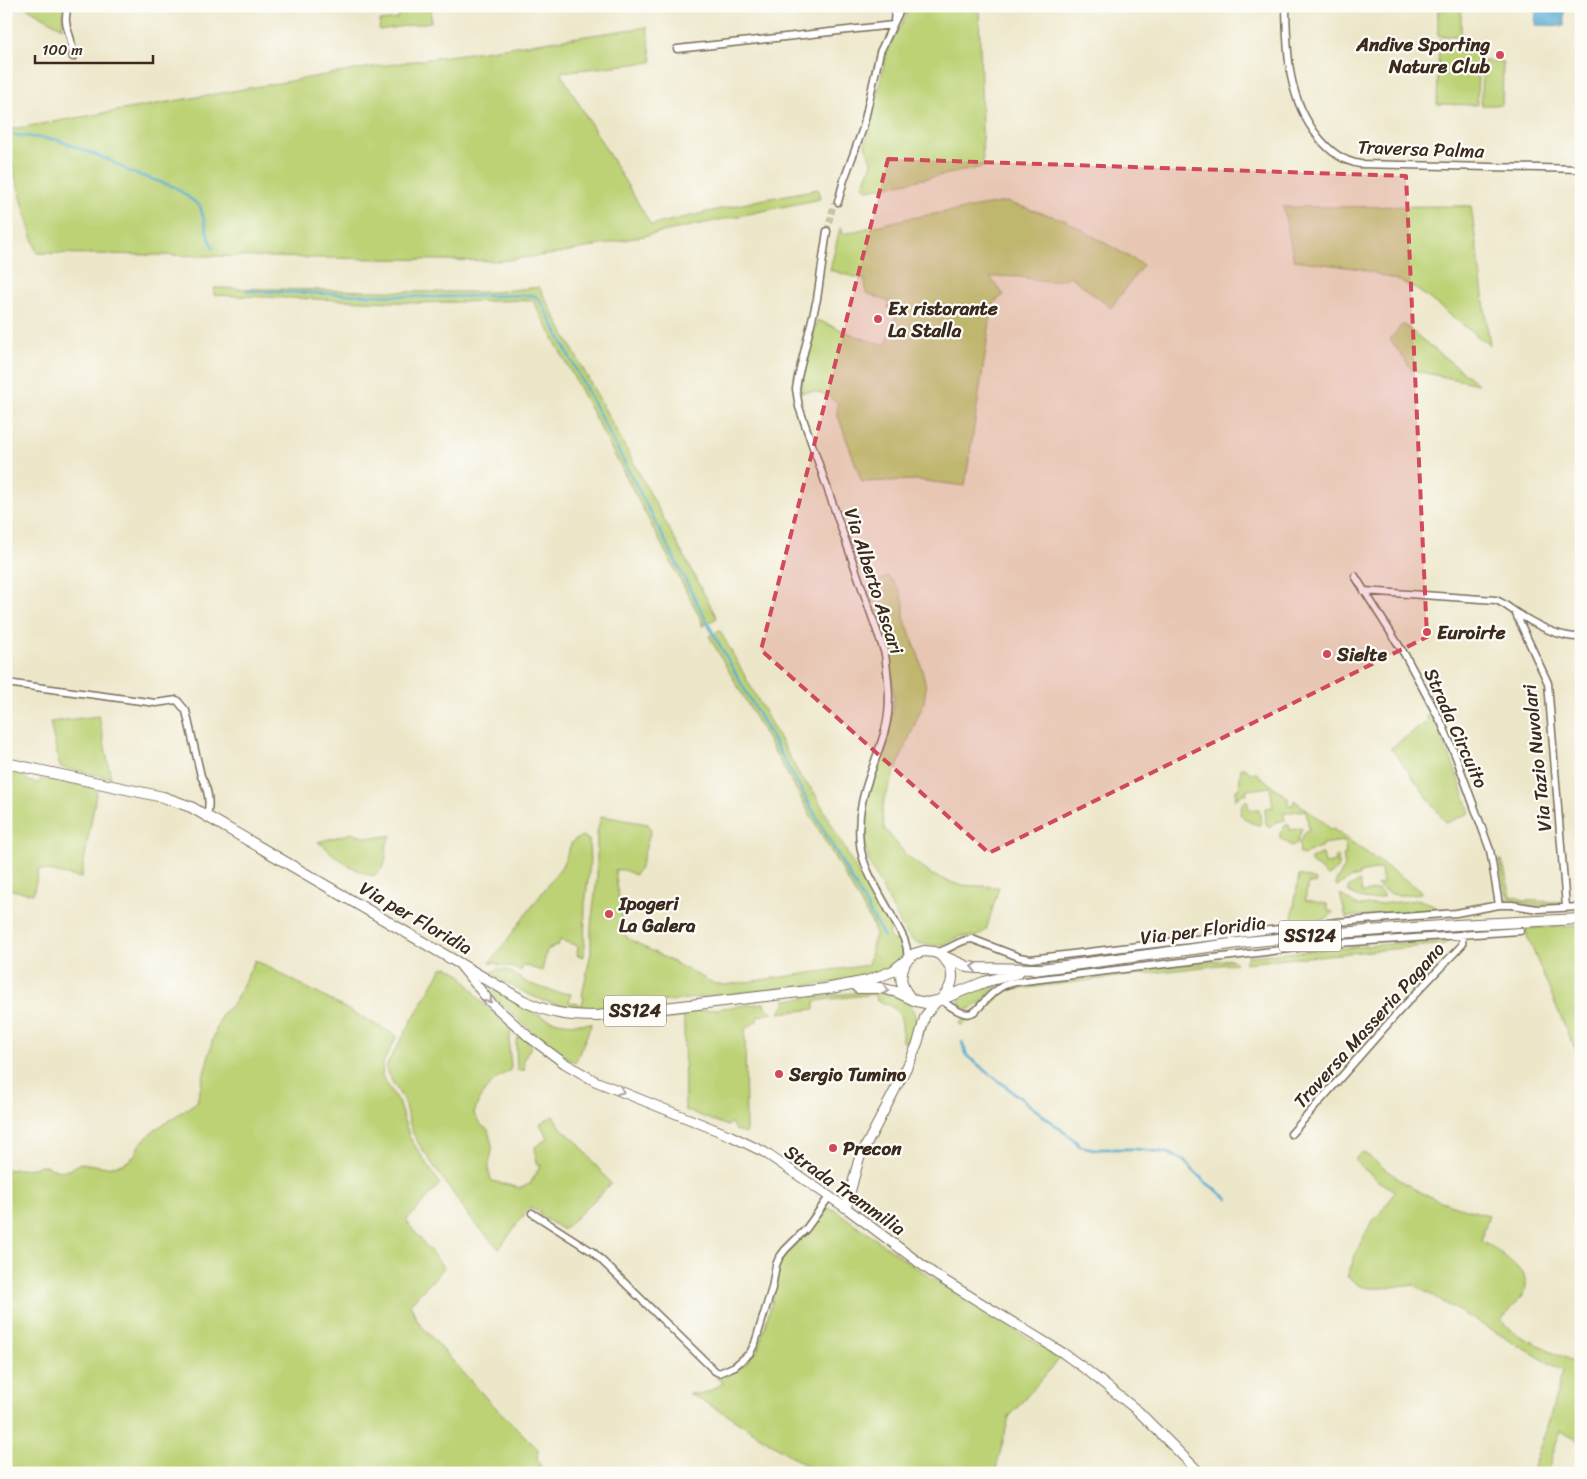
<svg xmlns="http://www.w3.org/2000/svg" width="1587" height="1479" font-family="Sriracha,sans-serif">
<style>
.green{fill:#bcd275;stroke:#7c7e4a}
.water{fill:#54abd0;stroke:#486a77}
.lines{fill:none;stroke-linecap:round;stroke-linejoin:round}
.stream{stroke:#54abd0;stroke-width:2.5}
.minor-tunnel{stroke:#c9c1a8;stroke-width:6;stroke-dasharray:6 3;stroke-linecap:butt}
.minor-casing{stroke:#796c5a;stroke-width:9}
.secondary-casing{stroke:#796c5a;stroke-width:11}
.primary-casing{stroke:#796c5a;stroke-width:12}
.minor{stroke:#fff;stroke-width:6}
.secondary{stroke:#fff;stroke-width:9}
.primary{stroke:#fff;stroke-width:10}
.oneway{stroke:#a79f9a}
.marked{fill:#d1495b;fill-opacity:0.2;stroke:#d1495b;stroke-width:4;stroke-dasharray:10 6;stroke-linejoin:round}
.poi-dot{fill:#d1495b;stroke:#fdfcf7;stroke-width:2}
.labels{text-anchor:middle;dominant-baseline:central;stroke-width:4.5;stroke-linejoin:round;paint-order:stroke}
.shield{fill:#fdfcf7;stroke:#75695f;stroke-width:1}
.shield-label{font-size:18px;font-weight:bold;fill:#3b2a1e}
.poi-label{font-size:19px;font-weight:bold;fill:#3b2a1e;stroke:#fdfcf7;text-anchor:start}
.street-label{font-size:19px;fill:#3b2a1e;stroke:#fdfcf7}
</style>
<rect width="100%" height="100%" fill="#fdfcf7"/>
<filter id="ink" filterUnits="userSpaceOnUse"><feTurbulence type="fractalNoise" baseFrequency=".02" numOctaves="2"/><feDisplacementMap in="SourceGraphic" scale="10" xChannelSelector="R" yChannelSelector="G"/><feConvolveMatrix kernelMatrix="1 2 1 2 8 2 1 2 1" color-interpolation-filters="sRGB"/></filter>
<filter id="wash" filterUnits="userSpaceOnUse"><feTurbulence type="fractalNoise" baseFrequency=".0096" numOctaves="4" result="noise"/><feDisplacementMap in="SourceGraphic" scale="20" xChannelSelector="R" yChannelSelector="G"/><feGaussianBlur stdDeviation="1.12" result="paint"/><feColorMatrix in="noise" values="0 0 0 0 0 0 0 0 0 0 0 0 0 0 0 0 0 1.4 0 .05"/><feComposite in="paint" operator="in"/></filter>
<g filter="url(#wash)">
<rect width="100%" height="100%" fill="#ede7ca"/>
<!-- green -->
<path class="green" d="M24,6H65L63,13L62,28Z
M426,6H431V22L379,30L380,21L397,19L402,9L415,10Z
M908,6H979L983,167L868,190L863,186L872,164L865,145L887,52L906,15Z
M1438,6H1461V36H1438Z
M647,27L652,62L560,72L651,225L760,200L818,189L820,199L562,253L499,261L37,253L6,145V130L366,68Z
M1439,40L1479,41L1477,105L1437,104Z
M1482,61L1503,62L1502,105H1481Z
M1006,202L1065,220L1143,265L1111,308L1070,276C1052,285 1037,279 1019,277C1009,276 999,277 990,277L1004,295L993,303L965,486L918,480L862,482L837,413L838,404C827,393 815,389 800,393L817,320L864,339L886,345L897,312L888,308L889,302L866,293L865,280L830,270L840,228H842L843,234L905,219Z
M1471,206L1490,346L1426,296L1414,288L1400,281L1361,269L1294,260L1283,207Z
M539,287L717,618L702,626V621L533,300L418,303L214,295V288L432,292H494Z
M1402,325H1404L1478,384L1412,370L1390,339Z
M888,576L898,587L904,603V618L919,657L926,687L924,702L885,796L882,812L884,828L907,856L932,875L959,885L999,887L986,930L977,937L961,936L941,946L916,943L906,934L870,865L865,847L863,826L866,800L889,730L894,703L891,664L886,644L868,588Z
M720,631L800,776L814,792L859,875L865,876L893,927L888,935L894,941L897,937H900C912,963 885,971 866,979L605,1008C558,1010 535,1000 495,976L492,972L498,969L507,970L528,983L554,992L571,994L569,1002L582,1005L584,997L582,996L591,952V926L597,879V833L601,816L648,824L651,830L640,868L635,875L624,870H615L623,928L627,938L713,983L725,985L868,965L875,934L873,925L709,636Z
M1426,715H1431C1447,747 1460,780 1470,813L1446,823L1391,748L1428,721Z
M99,716L111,778L60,767L50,722Z
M1241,768H1244L1251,773H1256L1288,798V805H1293L1294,800L1326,824L1329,829H1333L1420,890L1421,893C1400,895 1394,899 1377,885L1383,883L1381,869L1359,873V876L1351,878L1337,886L1335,883L1345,867L1343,855L1346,854L1344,841L1322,844V847L1317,848L1303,855L1300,854L1299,843L1306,831L1309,830L1306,810L1284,813L1285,820L1276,822L1271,827H1268L1266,824L1265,808L1273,807L1270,787L1246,790L1247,794H1242L1235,800L1236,790L1239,789Z
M6,770L25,774L24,778L27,779V781L37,783L40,782L41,778L97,789L81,878L39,869L33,894L6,889Z
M1247,800L1249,810L1259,809L1261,822L1260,825C1253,825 1244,819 1240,814L1242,804Z
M1286,825H1289L1290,830L1302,828L1297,843L1292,846L1280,838V832Z
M352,833C366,839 377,838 392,835C379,850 395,861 374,876C364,875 342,862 334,855C328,850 325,846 318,842Z
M582,836L589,840L590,863L585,904L584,957L577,955L578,946L560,940L558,945L547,950L542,971L523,965L521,971L508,966L498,965L496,963H490L562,866L572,842Z
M1320,854H1323L1325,864L1336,862L1335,857L1338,856C1340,866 1337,871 1328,876L1311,862V859Z
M1502,860L1511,896L1521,899L1522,901C1534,900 1547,902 1562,902L1561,903C1551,907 1514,906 1508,896C1502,887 1502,871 1499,861Z
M1299,875L1316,880V884L1308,883L1305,900L1327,904L1328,910L1333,912L1327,919L1296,923L1292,919Z
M1360,881L1362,893L1378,890L1385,896C1372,902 1360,901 1349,892L1348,888Z
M1340,894L1356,905L1361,906L1418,900L1432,904L1440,910L1346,917Z
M1581,926V1053L1577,1051L1570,1039L1527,936L1526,928Z
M1448,939L1445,944L1244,963L1249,956Z
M1232,959L1236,963L1009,990C996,995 992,1007 981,1014C974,1019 969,1020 963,1025L959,1024C965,1016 972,1017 980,1012C995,1000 994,991 1016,985Z
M255,960L397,1036L383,1063L382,1076L398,1102L410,1138L440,1184L406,1221L444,1268L410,1304L418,1322L487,1399L538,1449L537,1460L545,1473H6V1170L35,1168L39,1165L45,1166L59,1171L69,1170L81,1163L107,1167L123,1164L130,1160L136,1153L139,1145L156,1129L197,1102L212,1042L222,1013L228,1009L235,1001Z
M449,967L461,975L485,1006L511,1028L509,1048L511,1065L510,1070C490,1083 481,1090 474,1114L481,1125L488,1130C489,1135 491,1140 492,1146C493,1157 484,1167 492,1181L520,1188L530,1184L541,1165L537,1163L535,1147L548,1138L540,1124L553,1116L562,1129L577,1142L611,1184L563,1230L540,1215V1212L529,1208L499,1249L471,1219L420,1146L412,1131L403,1099L387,1073V1064L442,968Z
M1002,981C992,989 978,1008 967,1010L960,1005L959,997L963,994Z
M488,988C528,1006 544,1029 592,1023L575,1063C542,1044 515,1015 487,991Z
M872,991C904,995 926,1008 912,1043L902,1041C903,1017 902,1008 877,1001L874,994L815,1001V1009L779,1013L785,1005V1000Z
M764,1003L765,1007L773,1013L758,1016L757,1021L745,1029L746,1134L735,1130L731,1122L728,1126L685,1110L684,1017L663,1019L660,1016Z
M521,1036L525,1038L531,1047L523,1060L525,1070H517L516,1042L517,1039Z
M1363,1152C1380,1165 1397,1179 1416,1190C1439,1202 1464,1209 1489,1215L1481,1240C1493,1247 1529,1271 1526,1286C1525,1296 1508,1312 1501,1320L1516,1334L1572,1361L1581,1333V1442L1560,1431L1547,1473H1531L1548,1424L1563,1371L1412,1284C1399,1286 1374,1291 1361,1286C1356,1284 1352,1279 1347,1277L1358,1248L1371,1223L1385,1208L1395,1191L1378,1181L1354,1160Z
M827,1208L835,1210L909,1263L1060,1358L1009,1417L995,1473H817L728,1415L688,1393C702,1396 711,1391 723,1383L716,1377L729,1375L744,1365L759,1347L773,1298L781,1260C789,1246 805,1236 814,1223C818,1217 821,1211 827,1208Z"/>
<!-- water -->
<path class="water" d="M1536,10L1564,11V26L1535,25Z"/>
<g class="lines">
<!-- stream -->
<path class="stream" d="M6,134L58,140L109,160L130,172L175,187L200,206L208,235L213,248
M247,291L432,297L534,295L540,300L714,635L884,937
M962,1042L967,1056L1073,1139L1080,1146L1094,1149H1136L1168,1153L1183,1160L1204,1181L1228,1199"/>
</g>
</g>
<g filter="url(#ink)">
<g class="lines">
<!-- minor-tunnel -->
<path class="minor-tunnel" d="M827,231L834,203"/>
<defs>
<path id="minor" d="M68,6C64,19 66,25 70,37C72,43 72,50 73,57
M1286,6C1287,55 1287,98 1319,138C1330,151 1342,161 1360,164L1581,169
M894,20L896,6
M677,49L893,25
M838,202L844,180L863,128L880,52L902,6
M827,231L817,299L798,377L796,389L799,407L885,654C888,679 892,704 885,730C874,771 855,798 860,844C863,871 882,896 894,920C901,933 909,944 907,959
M1355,576L1405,655L1442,724L1456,757L1490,850L1499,905
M1364,591L1496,600C1506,604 1512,611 1522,616C1538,626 1562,638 1581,637
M1515,612L1548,683L1566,907
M6,683L156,703L177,700L186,711L201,776C208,789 211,801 207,815
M937,952C950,950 958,940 972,939L1019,957L1031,959L1337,922L1456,913L1499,905H1512L1538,909L1581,907
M940,999C980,1030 972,1005 1001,987C1005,984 1011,983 1016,982L1339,943L1520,931
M1291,1134L1401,1009L1462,945L1463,934
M532,1213L593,1252L715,1371L719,1373L735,1366L750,1353L755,1343L772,1288L776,1265L779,1258L785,1250L806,1229L829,1197"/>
<path id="secondary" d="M461,966L490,1002L529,1037L564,1063L595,1081L731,1136L764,1152L846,1208L937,1276L1063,1353L1088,1371L1138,1411L1200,1473
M846,1208L859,1159L910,1061L918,1042L925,1016L937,1001"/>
<path id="primary" d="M6,763L163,797L191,807L522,1000C548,1013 567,1016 597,1016L825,989L867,981L893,971L914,954L924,951L934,952L968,967L977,968L1040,969
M941,956C956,967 955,984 943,997
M905,963C899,975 900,986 909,996
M1034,970L1246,942L1338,933L1457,925L1581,919
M858,988H880L897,992L916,1001L926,1003L937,1001L984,982L1018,973"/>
</defs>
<!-- minor casing -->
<use href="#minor" class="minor-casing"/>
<!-- secondary casing -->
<use href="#secondary" class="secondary-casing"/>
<!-- primary casing -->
<use href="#primary" class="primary-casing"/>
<!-- minor -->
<use href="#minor" class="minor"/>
<!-- secondary -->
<use href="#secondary" class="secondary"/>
<!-- primary -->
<use href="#primary" class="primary"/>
</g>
<!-- one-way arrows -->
<defs><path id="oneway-chevron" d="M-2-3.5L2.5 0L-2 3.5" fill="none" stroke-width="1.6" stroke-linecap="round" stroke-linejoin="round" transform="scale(1.25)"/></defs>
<g class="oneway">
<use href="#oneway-chevron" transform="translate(974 967) rotate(-169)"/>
<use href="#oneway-chevron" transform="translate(886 990) rotate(11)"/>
<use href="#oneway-chevron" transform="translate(489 1000) rotate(48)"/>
<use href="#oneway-chevron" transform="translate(621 1091) rotate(22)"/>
</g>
</g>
<!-- marked area -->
<path class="marked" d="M888,159L1406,176L1427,637L989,853L761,650Z"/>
<!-- markers -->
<g class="poi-dot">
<circle cx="1500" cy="55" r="5"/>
<circle cx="878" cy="319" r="5"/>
<circle cx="1427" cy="632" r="5"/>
<circle cx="1327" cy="654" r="5"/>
<circle cx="609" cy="914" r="5"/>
<circle cx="779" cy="1074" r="5"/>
<circle cx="833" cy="1148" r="5"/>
</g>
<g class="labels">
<!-- shield labels -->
<g class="shield">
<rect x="1279" y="920.5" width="62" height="31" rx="4"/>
<rect x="604" y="995.5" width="62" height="31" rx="4"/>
</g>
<g class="shield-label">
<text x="1310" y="936">SS124</text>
<text x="635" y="1011">SS124</text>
</g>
<!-- poi labels -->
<g class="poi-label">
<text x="1490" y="44" text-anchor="end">Andive Sporting<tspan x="1490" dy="22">Nature Club</tspan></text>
<text x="888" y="308">Ex ristorante<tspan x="888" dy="22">La Stalla</tspan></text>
<text x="1437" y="632">Euroirte</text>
<text x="1337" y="654">Sielte</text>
<text x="619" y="903">Ipogeri<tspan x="619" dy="22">La Galera</tspan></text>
<text x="789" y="1074">Sergio Tumino</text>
<text x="843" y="1148">Precon</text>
</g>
<!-- street labels -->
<g class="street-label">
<text transform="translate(1421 149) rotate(2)">Traversa Palma</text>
<text transform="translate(874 581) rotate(72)">Via Alberto Ascari</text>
<text transform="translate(1456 728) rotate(66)">Strada Circuito</text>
<text transform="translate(1537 758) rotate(-96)">Via Tazio Nuvolari</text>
<text transform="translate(416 918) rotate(30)">Via per Floridia</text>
<text transform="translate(1203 930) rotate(-7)">Via per Floridia</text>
<text transform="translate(1369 1025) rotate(-48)">Traversa Masseria Pagano</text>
<text transform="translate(845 1190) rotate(35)">Strada Tremmilia</text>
</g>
</g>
<!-- margin -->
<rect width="1587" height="1479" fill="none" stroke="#fdfcf7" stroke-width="25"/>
<!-- scale -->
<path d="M35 55v8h118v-8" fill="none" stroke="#3b2a1e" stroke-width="2.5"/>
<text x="42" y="55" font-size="15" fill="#3b2a1e" stroke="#fdfcf7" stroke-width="4" paint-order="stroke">100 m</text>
</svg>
